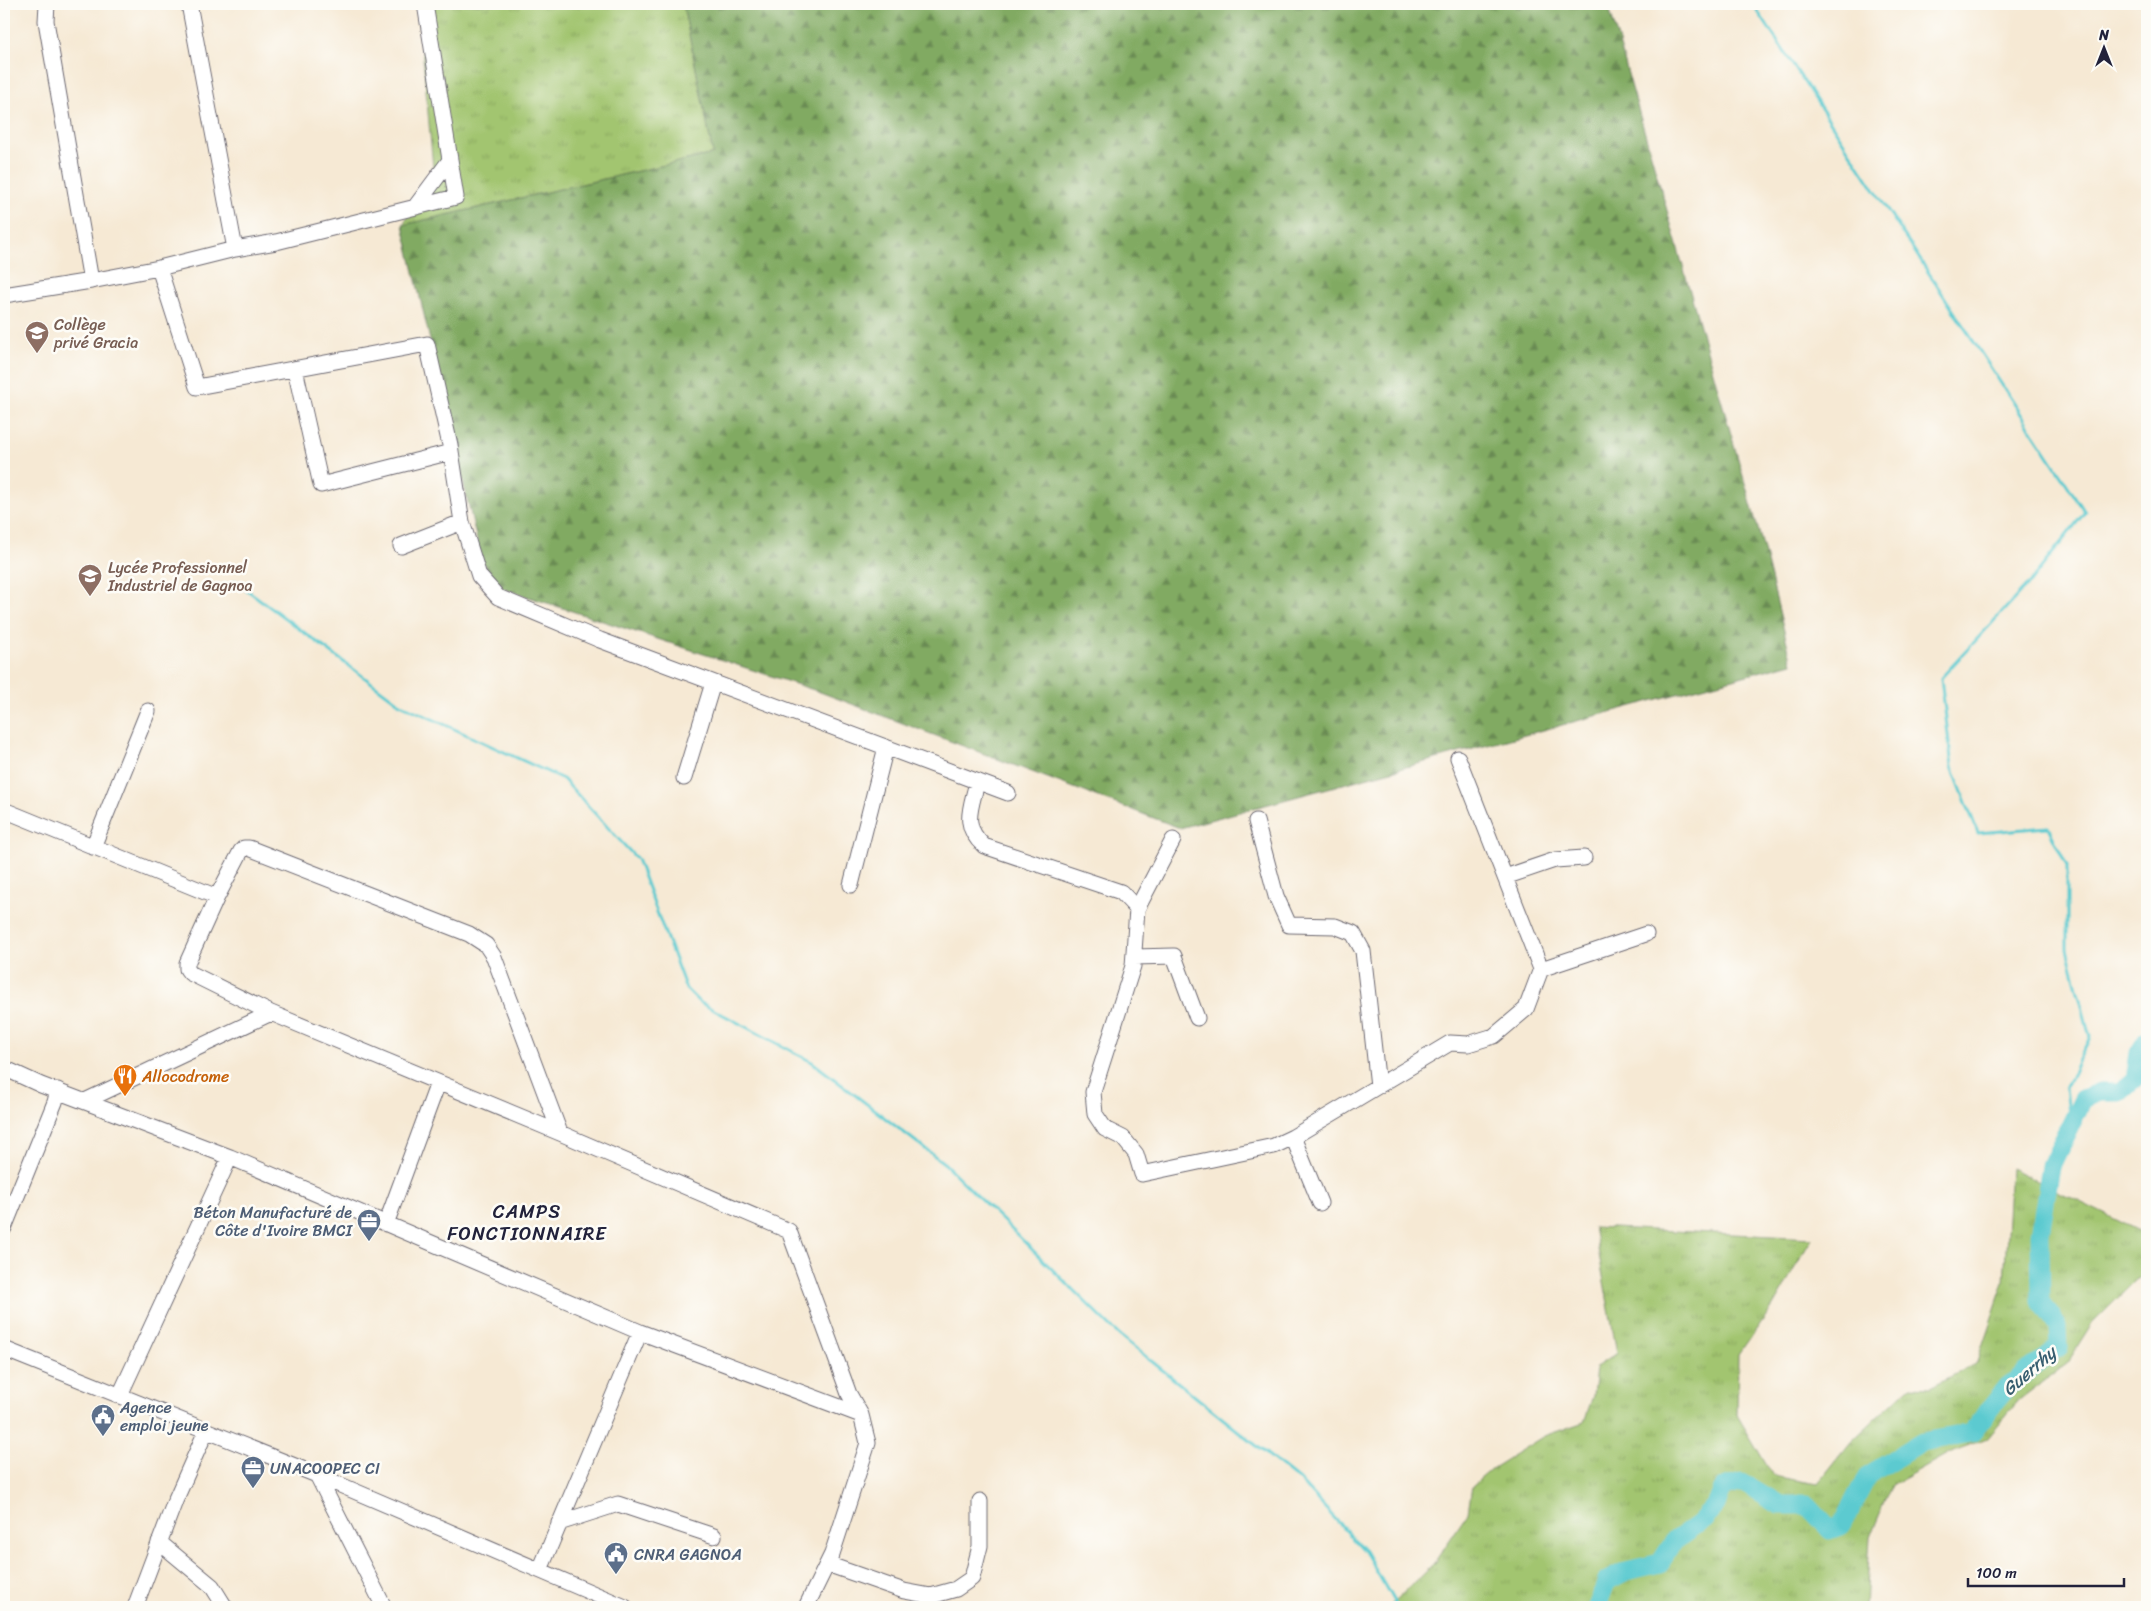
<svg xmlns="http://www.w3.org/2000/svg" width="2151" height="1611" font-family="Sriracha,sans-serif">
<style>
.grass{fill:url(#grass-tufts);stroke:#627455}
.forest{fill:url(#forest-firs);stroke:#52664e}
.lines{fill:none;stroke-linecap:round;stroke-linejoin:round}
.stream{stroke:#5ccad0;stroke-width:3}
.river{stroke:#5ccad0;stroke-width:19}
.minor-casing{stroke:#6c6871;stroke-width:17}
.minor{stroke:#fff;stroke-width:15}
.labels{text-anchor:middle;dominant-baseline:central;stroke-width:5;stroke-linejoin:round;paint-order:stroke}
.education-label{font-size:16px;fill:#785e54;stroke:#fdfcf7;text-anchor:start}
.food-label{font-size:16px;fill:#c56008;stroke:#fdfcf7;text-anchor:start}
.service-label{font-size:16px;fill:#4e5e75;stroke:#fdfcf7;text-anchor:start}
.water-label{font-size:18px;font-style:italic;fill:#365d6f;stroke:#fdfcf7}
.quarter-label{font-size:19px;letter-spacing:1px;fill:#22223b;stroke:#fdfcf7}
</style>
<defs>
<pattern id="grass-tufts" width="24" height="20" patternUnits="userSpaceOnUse" patternTransform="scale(1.25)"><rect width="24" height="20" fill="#a2c56f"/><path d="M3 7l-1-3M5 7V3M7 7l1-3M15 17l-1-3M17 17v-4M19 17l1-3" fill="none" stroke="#8ba961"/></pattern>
<pattern id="forest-firs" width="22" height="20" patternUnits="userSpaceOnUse" patternTransform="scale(1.25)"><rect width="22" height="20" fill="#81aa62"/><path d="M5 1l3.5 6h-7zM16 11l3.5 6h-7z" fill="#698a52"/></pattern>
</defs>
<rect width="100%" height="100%" fill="#fdfcf7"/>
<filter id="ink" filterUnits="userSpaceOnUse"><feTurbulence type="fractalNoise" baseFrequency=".02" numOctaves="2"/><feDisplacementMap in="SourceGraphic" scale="10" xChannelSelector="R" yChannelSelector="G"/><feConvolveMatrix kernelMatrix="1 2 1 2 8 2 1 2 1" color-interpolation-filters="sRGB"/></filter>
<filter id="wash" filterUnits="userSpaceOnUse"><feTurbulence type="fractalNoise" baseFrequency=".0096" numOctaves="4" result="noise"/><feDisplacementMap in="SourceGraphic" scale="20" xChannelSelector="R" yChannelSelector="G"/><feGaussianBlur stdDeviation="1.12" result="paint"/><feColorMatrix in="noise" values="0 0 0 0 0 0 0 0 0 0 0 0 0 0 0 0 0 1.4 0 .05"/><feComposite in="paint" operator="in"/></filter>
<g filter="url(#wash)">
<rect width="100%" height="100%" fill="#f6e9d4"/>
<!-- grass -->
<path class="grass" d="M418,4H683L713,154L403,225L433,167Z
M2011,1168L2147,1235V1273L2136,1280L2092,1324L2068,1362L2019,1400L1987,1438L1949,1453L1892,1485L1870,1537L1866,1607H1389L1434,1563L1468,1513L1472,1486L1493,1468L1544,1436L1584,1422L1593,1396L1596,1367L1617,1353L1594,1227L1812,1238L1773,1306L1738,1355L1737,1415L1773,1476L1818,1484L1854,1439L1910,1386L1930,1387L1976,1364L2004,1282Z"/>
<!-- forest -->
<path class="forest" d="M683,4H1608L1763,546L1792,663L1180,828L820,692L495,586L481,558L403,225L713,154Z"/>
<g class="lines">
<!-- stream -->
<path class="stream" d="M1753,4L2085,512L2030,582L1941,678L1952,767L1978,833L2048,827L2067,866V949L2090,1037L2066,1087L2070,1124
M235,581L400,704L563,779L637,859L686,989L699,1002L812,1062L945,1164L1119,1335L1299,1480L1365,1551L1397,1607"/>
<!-- river -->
<path class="river" d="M1597,1607L1607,1581L1626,1571L1660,1563L1675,1540L1698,1524L1716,1505L1723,1488L1742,1482L1780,1505H1807L1830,1530L1841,1526L1867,1476L1922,1442L1971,1433L2008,1386L2059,1347L2058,1326L2041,1301L2040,1234L2051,1166L2083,1099L2100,1092H2120L2135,1079L2139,1053L2147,1040"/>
</g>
</g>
<g filter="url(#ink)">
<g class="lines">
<defs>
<path id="minor" d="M47,4L46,21L91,281
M189,4L235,249
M415,207L450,160
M159,268L197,387L427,344L450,445L462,522L479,576L498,597L600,640L1008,793
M4,295L91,281L159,268L235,249L276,242L456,197L425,4
M295,369L321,485L451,452
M401,546L462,522
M684,778L713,683
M977,782C971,809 961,825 984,846L1121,892L1137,909
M4,810L217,897
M1256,821L1276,896L1289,925L1335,926L1353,933L1363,951L1378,1086
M1173,840L1137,909L1133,966L1093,1092L1095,1114L1105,1129L1123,1138L1136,1154L1142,1174L1274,1146L1293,1137
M93,847L148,711
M1505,877L1555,860L1584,858
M851,885L886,747
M1134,957L1174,956L1197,1018
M1541,969L1646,934
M4,1068L41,1085L230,1157L640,1332L861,1415
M85,1101L271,1013
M560,1133L494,957L486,945L469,934L249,848H244L241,851L217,897L187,963V969L190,973L271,1013L560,1133L789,1231L849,1394L861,1415L868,1443L832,1554L806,1607
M1320,1203L1293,1137L1450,1043L1468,1044L1494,1036L1526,1009L1541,969L1458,758
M386,1224L438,1083
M4,1228L55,1102L58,1090
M4,1349L317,1475L625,1607
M120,1395L230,1157
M317,1475L384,1607
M559,1523L618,1504L714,1536
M159,1542L212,1586L225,1607
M827,1564L904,1591L931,1596L956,1589L972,1578L980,1546V1501
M540,1570L640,1332
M135,1607L175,1501L206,1431"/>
</defs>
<!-- minor casing -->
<use href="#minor" class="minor-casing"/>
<!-- minor -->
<use href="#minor" class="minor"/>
</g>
</g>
<!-- icons -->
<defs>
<symbol id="university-pin" viewBox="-11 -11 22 30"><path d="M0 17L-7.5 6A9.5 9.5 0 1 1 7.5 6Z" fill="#8d6e63" stroke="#fdfcf7"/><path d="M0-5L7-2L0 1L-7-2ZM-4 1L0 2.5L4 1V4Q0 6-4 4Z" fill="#fff"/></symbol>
<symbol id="school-pin" viewBox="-11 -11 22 30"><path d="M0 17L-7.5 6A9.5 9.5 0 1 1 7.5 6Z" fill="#8d6e63" stroke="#fdfcf7"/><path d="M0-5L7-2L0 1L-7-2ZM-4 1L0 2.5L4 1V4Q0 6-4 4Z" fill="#fff"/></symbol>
<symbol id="restaurant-pin" viewBox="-11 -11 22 30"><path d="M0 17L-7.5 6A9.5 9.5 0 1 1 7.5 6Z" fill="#e8710a" stroke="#fdfcf7"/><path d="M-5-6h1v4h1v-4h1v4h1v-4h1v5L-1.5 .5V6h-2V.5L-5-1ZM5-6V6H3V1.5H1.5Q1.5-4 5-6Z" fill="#fff"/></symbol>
<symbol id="office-pin" viewBox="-11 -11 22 30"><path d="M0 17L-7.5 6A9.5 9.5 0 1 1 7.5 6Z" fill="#5c6f8a" stroke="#fdfcf7"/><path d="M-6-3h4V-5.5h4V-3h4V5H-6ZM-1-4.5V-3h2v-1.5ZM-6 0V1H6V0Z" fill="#fff"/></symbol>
<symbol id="civic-pin" viewBox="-11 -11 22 30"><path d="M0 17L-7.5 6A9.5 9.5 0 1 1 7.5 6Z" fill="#5c6f8a" stroke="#fdfcf7"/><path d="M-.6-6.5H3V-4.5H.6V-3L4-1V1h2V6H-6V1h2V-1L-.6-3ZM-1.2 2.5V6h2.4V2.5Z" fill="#fff"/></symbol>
</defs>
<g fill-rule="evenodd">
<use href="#university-pin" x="23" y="319" width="28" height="38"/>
<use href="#school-pin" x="76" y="562" width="28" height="38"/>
<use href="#restaurant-pin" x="111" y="1062" width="28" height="38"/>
<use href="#office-pin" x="355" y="1207" width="28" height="38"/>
<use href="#civic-pin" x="89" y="1402" width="28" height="38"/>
<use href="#office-pin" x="239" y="1454" width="28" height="38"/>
<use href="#civic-pin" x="602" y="1540" width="28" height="38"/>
</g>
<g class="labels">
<!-- education labels -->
<g class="education-label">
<text x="54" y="324">Collège<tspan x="54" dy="18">privé Gracia</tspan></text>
<text x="108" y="567">Lycée Professionnel<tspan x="108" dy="18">Industriel de Gagnoa</tspan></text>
</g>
<!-- food labels -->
<g class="food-label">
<text x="142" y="1076">Allocodrome</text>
</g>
<!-- service labels -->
<g class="service-label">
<text x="352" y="1212" text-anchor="end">Béton Manufacturé de<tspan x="352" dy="18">Côte d'Ivoire BMCI</tspan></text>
<text x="120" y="1407">Agence<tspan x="120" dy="18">emploi jeune</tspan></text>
<text x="270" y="1468">UNACOOPEC CI</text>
<text x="634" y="1554">CNRA GAGNOA</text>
</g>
<!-- water labels -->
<g class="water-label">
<text transform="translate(2029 1371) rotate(-41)">Guerrhy</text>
</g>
<!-- quarter labels -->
<g class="quarter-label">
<text x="527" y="1211">CAMPS<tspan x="527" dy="22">FONCTIONNAIRE</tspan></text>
</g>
</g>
<!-- margin -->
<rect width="2151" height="1611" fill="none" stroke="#fdfcf7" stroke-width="20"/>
<!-- north arrow -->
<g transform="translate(2104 48)" stroke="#fdfcf7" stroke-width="4" paint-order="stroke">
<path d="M0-4L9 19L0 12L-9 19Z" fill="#22223b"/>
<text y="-8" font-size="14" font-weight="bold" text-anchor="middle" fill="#22223b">N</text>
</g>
<!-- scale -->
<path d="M1968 1578v8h156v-8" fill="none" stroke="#22223b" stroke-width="2.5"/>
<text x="1976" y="1578" font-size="15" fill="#22223b" stroke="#fdfcf7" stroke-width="4" paint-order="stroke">100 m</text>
</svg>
